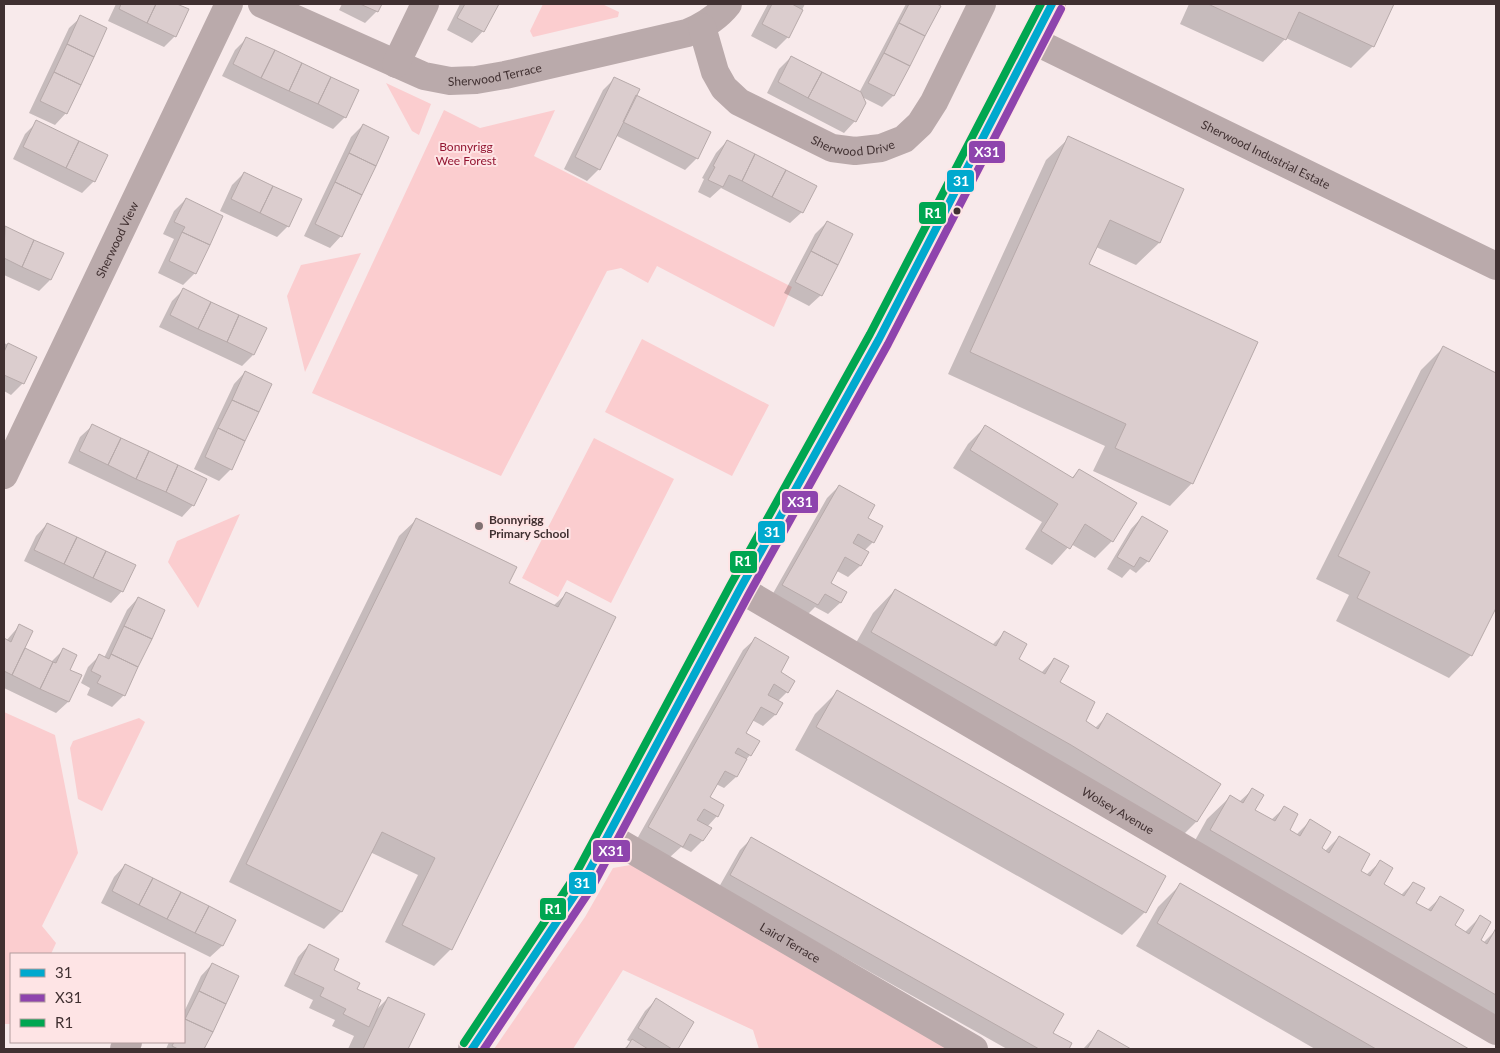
<svg xmlns="http://www.w3.org/2000/svg" width="1500" height="1053" font-family="Lato,sans-serif">
<style>
.green{fill:#fbcdcf}
.shadow{fill:#0003}
.building{fill:#dbcdce;stroke:#b7aaaa}
.lines{fill:none;stroke-linecap:round;stroke-linejoin:round}
.minor{stroke:#baaaab;stroke-width:28}
.major{stroke:#bcabad;stroke-width:28}
.bus-1-casing{stroke:#fee4e5;stroke-width:11}
.bus-2-casing{stroke:#fee4e5;stroke-width:11}
.bus-3-casing{stroke:#fee4e5;stroke-width:11}
.bus-1{stroke:#00a9ce;stroke-width:8}
.bus-2{stroke:#8e44ad;stroke-width:8}
.bus-3{stroke:#00a651;stroke-width:8}
.bus-dot{fill:#403031;stroke:#fee4e5;stroke-width:2}
.poi-dot{fill:#807172;stroke:#fee4e5;stroke-width:2}
.labels{text-anchor:middle;dominant-baseline:central;stroke-width:4;stroke-linejoin:round;paint-order:stroke}
.street-label{font-size:12px;fill:#403031;stroke:#fee4e5}
.park-label{font-size:12px;fill:#931632;stroke:#fee4e5}
.poi-label{font-size:12px;font-weight:bold;fill:#403031;stroke:#fee4e5;text-anchor:start}
.line-badge{stroke:#fee4e5;stroke-width:2}
.badge-label{font-size:14px;text-anchor:middle;font-weight:bold;fill:#fff}
</style>
<rect width="100%" height="100%" fill="#f8eaeb"/>
<!-- green -->
<path class="green" d="M543,4H602L619,12L618,17L533,37L530,31Z
M386,83L431,104L419,135L412,131Z
M444,110L480,128L555,110L534,156L792,287L774,327L657,266L648,283L621,268L607,271L501,476L312,393Z
M361,253L305,372L287,296L301,265Z
M642,339L769,405L732,476L605,412Z
M594,438L674,479L611,603L567,580L558,597L522,578Z
M240,514L198,608L168,562L177,541Z
M4,712L55,735L78,853L42,926L56,943L51,954H11V1024H4Z
M139,718L145,722L102,811L78,799L70,748L73,741Z
M636,864L950,1049H759L753,1030L623,970L573,1049H494L585,917L613,868Z"/>
<!-- shadow -->
<path class="shadow" d="M116,4H174L187,10L175,36L164,47L108,21Z
M342,4H380L377,11L365,23L339,10Z
M460,4H497L483,31L472,43L447,30Z
M768,4H805L788,37L776,49L751,36Z
M906,4H936L893,96L882,107L862,97L855,121L844,133L767,93L779,69L791,57L859,93Z
M1189,4H1392L1373,46L1351,68L1286,38L1263,62L1180,24Z
M81,17L66,113L55,125L29,113L69,28Z
M247,38L345,117L333,129L222,76L235,50Z
M615,78L635,96L697,158L685,170L615,135L599,169L587,181L564,169L603,90Z
M37,122L94,181L82,193L13,159L25,134Z
M363,125L341,236L330,248L304,236L351,137Z
M1069,138L1183,190L1159,243L1136,265L1096,247L1088,265L1192,483L1170,506L1093,471L1105,446L948,374L1046,160Z
M727,141L802,212L790,223L721,188L710,198L698,192L704,179L702,178L716,153Z
M244,173L288,226L277,237L220,211L232,185Z
M186,199L195,273L183,285L158,273L174,239L163,234L174,211Z
M827,222L821,295L809,306L784,293L815,234Z
M4,226L62,254L50,280L39,291L4,275Z
M183,290L253,355L242,366L159,327L172,301Z
M4,343L35,357L23,383L11,395L4,391Z
M1443,348L1496,374V605L1471,655L1449,678L1336,621L1349,595L1316,579L1421,370Z
M245,372L231,469L219,481L194,469L234,384Z
M92,426L193,505L182,517L68,463L80,437Z
M985,427L1071,479L1079,470L1112,541L1095,558L1071,544L1052,565L1025,549L1042,522L953,468L968,444Z
M839,486L866,518L873,542L864,551L867,553L860,566L848,577L837,571L829,583L845,593L840,603L828,614L815,607L806,616L771,597L827,498Z
M1142,517L1148,561L1136,573L1130,569L1122,578L1107,569L1131,529Z
M417,519L507,583L553,606L566,594L451,949L434,966L385,942L418,875L370,852L341,912L324,929L229,882L399,536Z
M47,524L122,591L111,603L24,561L36,536Z
M895,590L992,645L1004,633L1017,659L1041,673L1054,659L1058,683L1084,721L1095,728L1108,715L1219,784L1196,822L1174,844L849,655L873,613Z
M138,598L163,610L124,695L112,707L87,695L90,688L81,683L88,667L99,656L104,658L127,610Z
M19,626L23,649L51,662L63,650L68,670L80,676L68,702L56,713L4,688V640L6,641Z
M755,639L779,673L787,692L778,701L782,703L775,715L763,726L752,720L744,734L750,755L745,761L736,777L724,788L716,784L708,797L717,816L707,827L710,828L702,841L691,852L681,847L670,857L637,839L743,650Z
M837,692L1165,877L1145,912L1122,935L795,750L815,714Z
M1252,790L1254,810L1271,820L1284,808L1288,830L1296,835L1310,821L1321,849L1325,851L1339,837L1359,871L1366,875L1380,862L1382,885L1401,895L1413,883L1414,903L1427,910L1440,898L1453,925L1465,932L1480,917L1479,940L1483,943L1496,930V1030L1188,853L1207,819L1230,797L1239,802Z
M752,838L1051,1033L1070,1044L1067,1049H1007L719,887L740,850Z
M125,865L235,920L222,946L210,957L101,903L114,877Z
M1181,884L1467,1049H1315L1136,946L1158,907Z
M309,945L332,971L355,990L375,1011L388,998L423,1015L407,1049H348L354,1036L332,1026L335,1020L309,1008L313,1000L284,986L298,957Z
M212,964L238,977L203,1049H166L169,1042H184V1012L201,976Z
M656,1000L693,1022L677,1049H624L631,1042L627,1040L645,1011Z
M1099,1032L1128,1049H1083Z"/>
<!-- building -->
<path class="building" d="M121,4H156L147,23L119,9Z
M156,4H177L189,9L176,37L147,23Z
M360,4H382L378,12Z
M465,4H499L484,32L457,18Z
M772,4H792L803,10L789,38L762,24Z
M909,4H937L941,6L925,36L899,23Z
M1208,4H1394L1374,47L1299,12L1286,40Z
M80,15L107,28L94,57L67,44Z
M899,23L925,36L910,66L884,53Z
M246,37L275,50L261,78L233,64Z
M67,44L94,57L81,85L54,72Z
M275,50L302,63L289,91L261,78Z
M884,53L910,66L894,96L868,83Z
M791,56L822,72L808,98L778,82Z
M302,63L331,77L318,104L289,91Z
M54,72L81,85L67,114L40,101Z
M822,72L861,92L866,103L856,122L808,98Z
M331,77L359,90L346,118L318,104Z
M614,77L640,89L600,170L575,157Z
M636,95L711,132L698,159L623,122Z
M36,120L79,141L66,168L23,147Z
M363,124L389,137L376,166L349,153Z
M1068,136L1184,189L1160,243L1110,220L1089,264L1258,342L1193,484L1115,448L1126,424L970,352Z
M727,140L755,154L742,181L729,175L723,187L708,180L715,167L713,166Z
M79,141L108,155L95,182L66,168Z
M349,153L376,166L362,195L335,182Z
M755,154L786,170L772,197L742,181Z
M786,170L817,186L803,213L772,197Z
M244,172L273,186L260,213L231,199Z
M335,182L362,195L342,237L315,224Z
M273,186L302,199L289,227L260,213Z
M186,198L223,216L210,245L182,232L185,227L174,222Z
M827,221L853,234L838,265L811,251Z
M5,226L34,240L22,267L4,258Z
M182,232L210,245L196,274L169,261Z
M34,240L64,253L51,280L22,267Z
M811,251L838,265L822,296L795,282Z
M183,288L211,302L198,329L170,315Z
M211,302L239,315L227,342L198,329Z
M239,315L267,328L254,355L227,342Z
M8,343L37,357L24,384L4,375V352Z
M1443,346L1496,373V608L1472,656L1357,598L1370,572L1338,556Z
M245,371L272,384L259,412L232,400Z
M232,400L259,412L245,441L218,428Z
M92,424L121,438L108,465L79,451Z
M985,425L1073,478L1079,469L1137,503L1113,542L1085,524L1070,549L1041,531L1058,504L970,450Z
M218,428L245,441L232,470L205,457Z
M121,438L149,451L136,479L108,465Z
M149,451L178,465L166,492L136,479Z
M178,465L207,479L194,506L166,492Z
M839,485L875,505L868,518L883,526L874,543L858,534L853,543L869,552L861,566L845,557L831,583L847,592L841,603L825,594L818,605L782,585Z
M1142,516L1168,531L1149,562L1140,557L1134,567L1117,557Z
M416,518L517,567L509,583L558,607L566,592L616,617L452,950L402,925L435,858L382,832L342,912L246,864Z
M47,523L77,537L64,564L34,550Z
M77,537L106,551L93,578L64,564Z
M106,551L136,565L123,592L93,578Z
M895,589L996,646L1004,631L1027,644L1019,659L1045,674L1054,658L1069,666L1060,682L1095,702L1086,721L1098,729L1107,713L1221,784L1197,822L1071,745L871,632Z
M138,597L165,610L152,639L124,626Z
M19,624L33,631L12,675L4,671V638L11,642Z
M124,626L152,639L138,667L111,654Z
M755,637L789,657L781,672L795,681L788,693L774,684L768,695L783,703L776,715L761,707L746,733L760,741L751,756L738,748L735,753L747,759L737,777L725,771L710,797L724,805L718,817L704,809L697,820L712,828L703,841L690,834L683,847L648,827Z
M25,648L53,662L40,689L12,675Z
M63,648L77,655L70,670L82,675L69,702L40,689L53,662L56,663Z
M99,654L109,659L111,654L138,667L125,696L97,683L101,676L91,671Z
M837,690L1166,876L1146,913L816,727Z
M1252,788L1264,795L1255,810L1275,821L1284,806L1298,814L1290,830L1300,836L1310,819L1331,832L1322,848L1329,853L1339,836L1370,854L1361,871L1370,876L1380,860L1393,868L1384,884L1404,896L1413,882L1425,888L1416,903L1431,911L1440,896L1464,910L1455,925L1469,934L1480,915L1491,922L1481,940L1487,944L1496,928V995L1210,830L1230,795L1243,803Z
M751,837L1064,1014L1053,1033L1072,1043L1069,1049H1039L730,875Z
M125,864L153,878L139,905L112,891Z
M153,878L181,892L167,919L139,905Z
M1180,883L1469,1049H1376L1157,923Z
M181,892L209,906L195,933L167,919Z
M209,906L236,920L223,946L195,933Z
M309,944L339,959L334,970L360,983L357,989L381,1000L369,1027L343,1014L346,1009L320,996L324,988L294,974Z
M212,963L239,976L226,1004L199,991Z
M199,991L226,1004L213,1032L185,1019Z
M388,997L425,1014L408,1049H363Z
M656,998L694,1022L678,1049H672L638,1028Z
M185,1019L213,1032L204,1049H178L172,1046L174,1042H184V1022Z
M1098,1030L1131,1049H1087Z
M632,1039L648,1049H626Z"/>
<g class="lines">
<!-- minor -->
<g class="minor">
<path id="s1" d="M262,4L424,76L450,81L476,80L505,75L687,33C704,26 717,18 728,4"/>
<path id="s2" d="M702,27L715,72L724,88L739,102L832,148L855,151L881,148L904,139L920,124L934,102L982,4"/>
<path id="s3" d="M1034,41L1496,266"/>
<path d="M396,64L425,4"/>
<path id="s4" d="M4,475L229,4"/>
<path id="s5" d="M740,589L1496,1031"/>
<path id="s6" d="M608,836L974,1049"/>
<path d="M124,1049L128,1042"/>
</g>
<!-- major -->
<path class="major" d="M472,1049L582,884L740,589L879,339L1052,4"/>
<defs>
<path id="bus-1" d="M472,1049L582,884L740,589L879,339L1052,4"/>
<path id="bus-2" d="M484,1049L591,889L749,594L888,344L1061,9"/>
<path id="bus-3" d="M464,1043L573,879L731,584L870,334L1041,4"/>
</defs>
<!-- bus-1 casing -->
<use href="#bus-1" class="bus-1-casing"/>
<!-- bus-2 casing -->
<use href="#bus-2" class="bus-2-casing"/>
<!-- bus-3 casing -->
<use href="#bus-3" class="bus-3-casing"/>
<!-- bus-1 -->
<use href="#bus-1" class="bus-1"/>
<!-- bus-2 -->
<use href="#bus-2" class="bus-2"/>
<!-- bus-3 -->
<use href="#bus-3" class="bus-3"/>
</g>
<!-- markers -->
<circle class="bus-dot" cx="957" cy="211" r="4.5"/>
<circle class="poi-dot" cx="479" cy="526" r="5"/>
<g class="labels">
<!-- street labels -->
<g class="street-label">
<text stroke="none"><textPath href="#s1" startOffset="249">Sherwood Terrace</textPath></text>
<text stroke="none"><textPath href="#s2" startOffset="210">Sherwood Drive</textPath></text>
<text stroke="none"><textPath href="#s3" startOffset="258">Sherwood Industrial Estate</textPath></text>
<text stroke="none"><textPath href="#s4" startOffset="261">Sherwood View</textPath></text>
<text stroke="none"><textPath href="#s5" startOffset="438">Wolsey Avenue</textPath></text>
<text stroke="none"><textPath href="#s6" startOffset="211">Laird Terrace</textPath></text>
</g>
<!-- park labels -->
<g class="park-label">
<text x="466" y="146">Bonnyrigg<tspan x="466" dy="14">Wee Forest</tspan></text>
</g>
<!-- poi labels -->
<g class="poi-label">
<text x="489" y="519">Bonnyrigg<tspan x="489" dy="14">Primary School</tspan></text>
</g>
</g>
<g class="line-badge">
<rect x="968" y="140" width="38" height="24" rx="5" fill="#8e44ad"/>
<rect x="946" y="169" width="29" height="24" rx="5" fill="#00a9ce"/>
<rect x="918" y="201" width="29" height="24" rx="5" fill="#00a651"/>
<rect x="781" y="490" width="38" height="24" rx="5" fill="#8e44ad"/>
<rect x="757" y="520" width="29" height="24" rx="5" fill="#00a9ce"/>
<rect x="729" y="550" width="29" height="24" rx="5" fill="#00a651"/>
<rect x="592" y="839" width="39" height="24" rx="5" fill="#8e44ad"/>
<rect x="568" y="871" width="29" height="24" rx="5" fill="#00a9ce"/>
<rect x="539" y="897" width="28" height="24" rx="5" fill="#00a651"/>
</g>
<g class="badge-label">
<text x="987" y="157">X31</text>
<text x="961" y="186">31</text>
<text x="933" y="218">R1</text>
<text x="800" y="507">X31</text>
<text x="772" y="537">31</text>
<text x="743" y="566">R1</text>
<text x="611" y="856">X31</text>
<text x="582" y="888">31</text>
<text x="553" y="914">R1</text>
</g>
<!-- border -->
<rect width="1500" height="1053" fill="none" stroke="#403031" stroke-width="10"/>
<!-- legend -->
<rect x="10" y="953" width="175" height="90" fill="#fee4e5" stroke="#b29c9d"/>
<rect x="20" y="969" width="25" height="8" fill="#00a9ce" stroke="#b29c9d"/>
<text x="55" y="978" font-size="15" fill="#403031">31</text>
<rect x="20" y="994" width="25" height="8" fill="#8e44ad" stroke="#b29c9d"/>
<text x="55" y="1003" font-size="15" fill="#403031">X31</text>
<rect x="20" y="1019" width="25" height="8" fill="#00a651" stroke="#b29c9d"/>
<text x="55" y="1028" font-size="15" fill="#403031">R1</text>
</svg>
